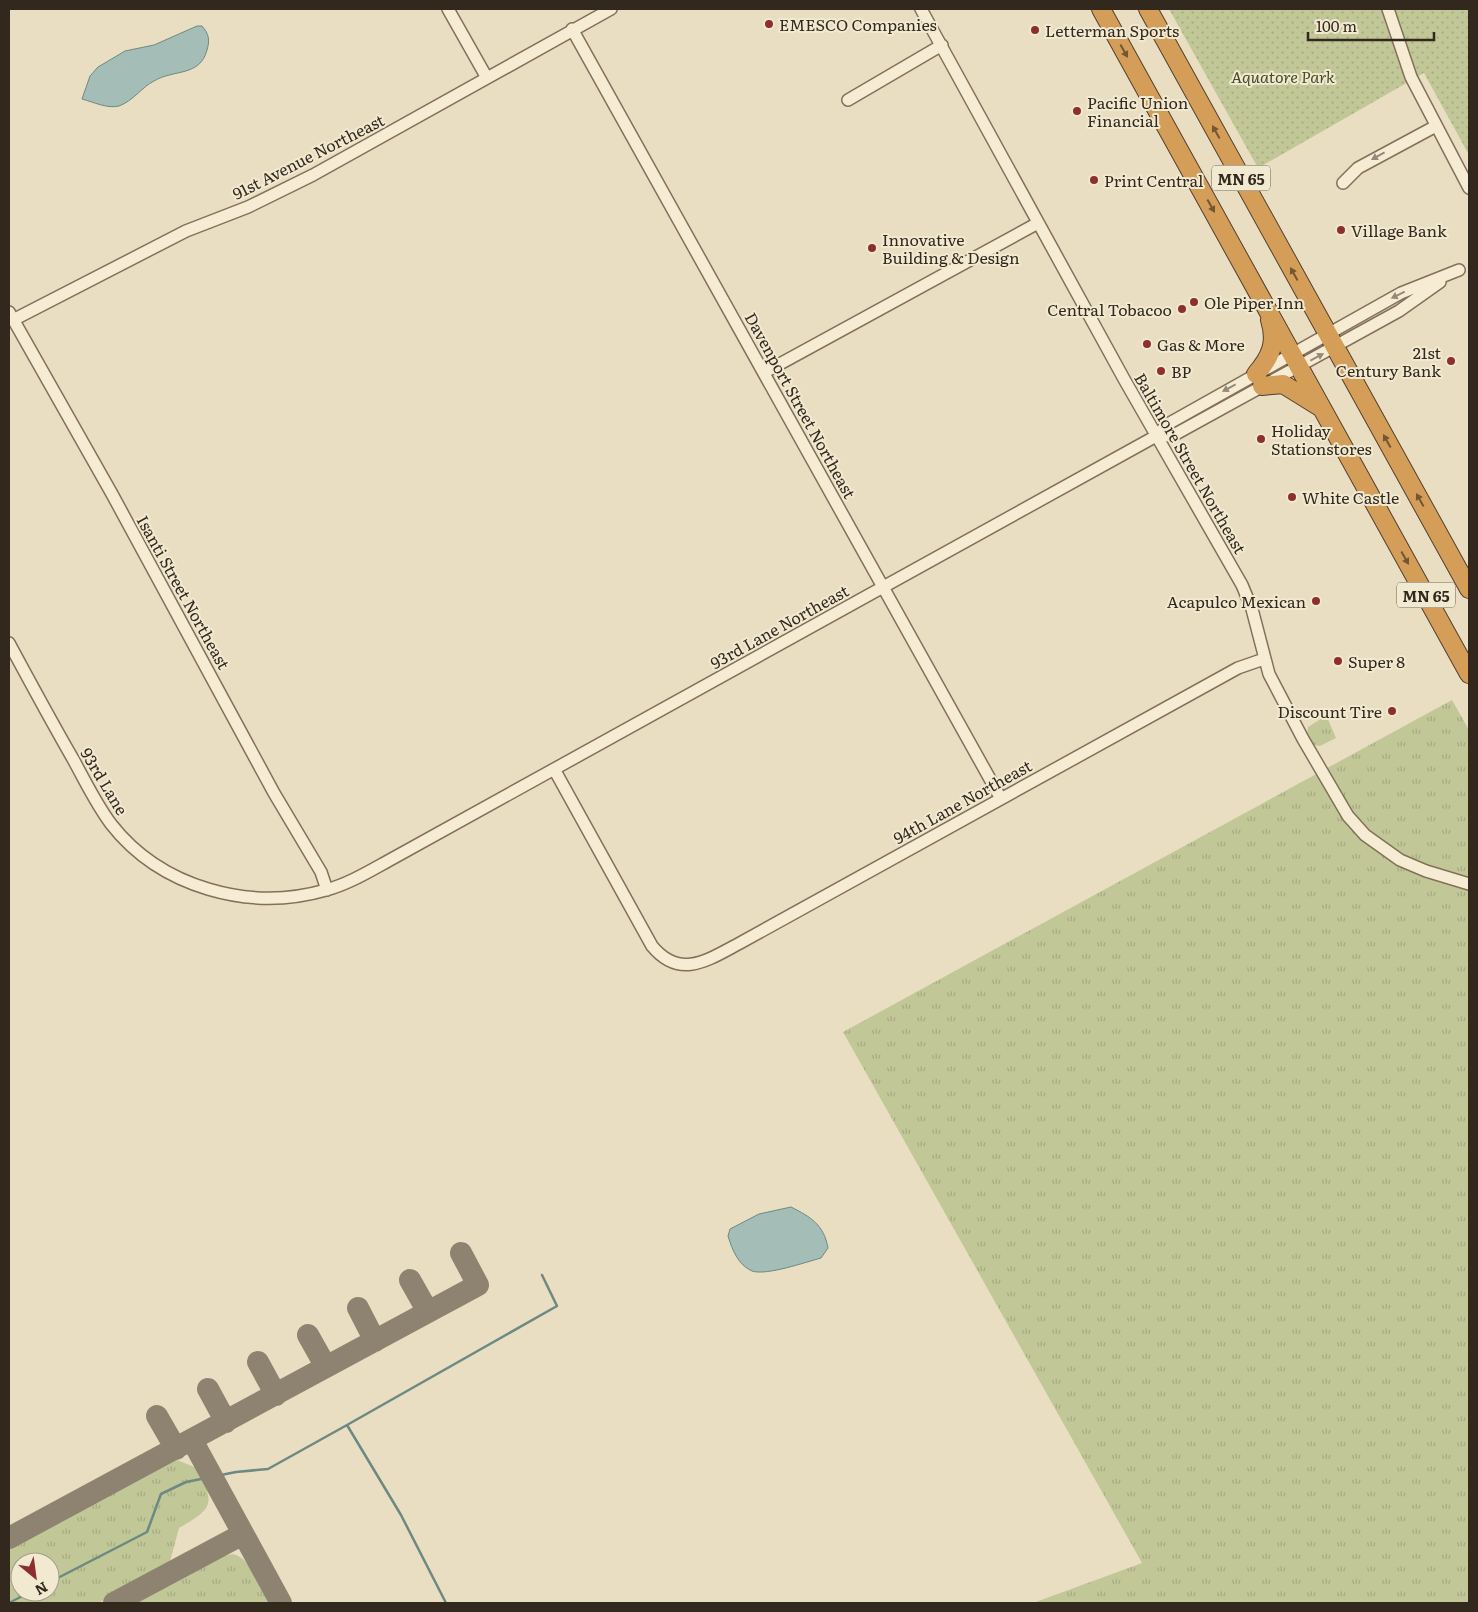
<svg xmlns="http://www.w3.org/2000/svg" width="1478" height="1612" font-family="Literata,serif">
<style>
.grass{fill:url(#grass-tufts);fill-rule:evenodd}
.park{fill:url(#park-dots)}
.water{fill:#a4bdb6;stroke:#6c8a83}
.lines{fill:none;stroke-linecap:round;stroke-linejoin:round}
.stream{stroke:#6c8a83;stroke-width:2.5}
.taxiway{stroke:#8e8370;stroke-width:22}
.minor-casing{stroke:#83705b;stroke-width:14}
.highway-casing{stroke:#503f2f;stroke-width:20}
.minor{stroke:#f6ecd4;stroke-width:11}
.highway{stroke:#d49e58;stroke-width:18}
.oneway{fill:#735735}
.oneway2{fill:#948a79}
.poi-dot{fill:#8d2f30;stroke:#f2e9d1;stroke-width:2}
.labels{text-anchor:middle;dominant-baseline:central;stroke-width:4;stroke-linejoin:round;paint-order:stroke}
.shield{fill:#f2e9d1;stroke:#6c6254;stroke-width:1}
.shield-label{font-size:15px;font-weight:bold;fill:#33281e}
.poi-label{font-size:16px;fill:#33281e;stroke:#f2e9d1;text-anchor:start}
.park-label{font-size:16px;font-style:italic;fill:#444e26;stroke:#f2e9d1}
.street-label{font-size:16px;fill:#33281e;stroke:#f2e9d1}
</style>
<defs>
<pattern id="grass-tufts" width="24" height="20" patternUnits="userSpaceOnUse" patternTransform="scale(1.25)"><rect width="24" height="20" fill="#c1c797"/><path d="M3 7l-1-3M5 7V3M7 7l1-3M15 17l-1-3M17 17v-4M19 17l1-3" fill="none" stroke="#a6ab82"/></pattern>
<pattern id="park-dots" width="8" height="8" patternUnits="userSpaceOnUse" patternTransform="scale(1.25)"><rect width="8" height="8" fill="#c1c797"/><path d="M2 2h.1M6 6h.1" fill="none" stroke="#a6ab82" stroke-width="1.8" stroke-linecap="round"/></pattern>
</defs>
<rect width="100%" height="100%" fill="#eadec2"/>
<!-- grass -->
<path class="grass" d="M1452,700L1469,730V1603H1033L1142,1563L843,1032Z
M1324,717H1327L1336,738L1320,746L1313,745L1307,734L1308,727Z
M177,1460L197,1468C215,1504 214,1508 179,1528L169,1565L98,1603H9V1548L168,1462ZM20,1562H50V1592H20Z
M233,1554C252,1559 261,1587 270,1603H135L224,1556Z"/>
<!-- park -->
<path class="park" d="M1169,9H1469V155L1424,73L1258,168Z"/>
<!-- water -->
<path class="water" d="M197,26H202C209,34 210,40 207,50C200,77 174,69 154,81C142,87 133,101 119,106C108,109 93,102 82,99L90,76L98,67L125,51L154,45Z
M791,1207C811,1217 824,1225 828,1248L821,1258C806,1262 766,1276 752,1271C738,1265 732,1249 728,1236L730,1229L759,1214Z"/>
<g class="lines">
<!-- stream -->
<path class="stream" d="M347,1425L557,1306L542,1275
M50,1582L147,1532L161,1494L186,1482L236,1472L268,1469L347,1425L401,1515L446,1603
M9,1603L30,1592"/>
<!-- taxiway -->
<path class="taxiway" d="M410,1280L428,1312
M358,1308L375,1341
M308,1335L326,1367
M258,1362L276,1395
M208,1389L226,1422
M157,1416L176,1449
M192,1440L281,1603
M9,1538L478,1285L461,1253
M114,1603L243,1534"/>
<defs>
<path id="minor" d="M448,9L487,78
M921,9L1124,379L1242,585L1252,609L1269,674L1303,739L1348,816L1365,835L1400,860L1426,871L1469,884
M1388,9L1411,77L1469,188
M572,29L1000,797
M848,100L942,45
M1343,183L1358,168L1436,126
M9,312L112,494L274,793L321,872L327,890
M13,320L186,231L248,207L313,175L611,9
M765,372L1038,223
M1158,435L1172,436L1399,311L1440,282
M9,643C30,682 51,721 73,759C85,781 96,804 111,824C161,888 250,912 326,890C348,884 368,872 388,861L1158,435L1166,425L1401,293L1459,270
M554,769L652,946C680,980 708,960 740,943L1238,668L1264,659"/>
<path id="highway" d="M1101,9L1469,674
M1148,9L1469,589
M1256,374C1271,357 1277,342 1270,320
M1262,386L1283,384L1320,407"/>
</defs>
<!-- minor casing -->
<use href="#minor" class="minor-casing"/>
<!-- highway casing -->
<use href="#highway" class="highway-casing"/>
<!-- minor -->
<use href="#minor" class="minor"/>
<!-- highway -->
<use href="#highway" class="highway"/>
</g>
<!-- one-way arrows -->
<defs><path id="oneway-solid" d="M-6-.8H1V-3.2L6.5 0L1 3.2V.8H-6Z" transform="scale(1.25)"/></defs>
<g class="oneway">
<use href="#oneway-solid" transform="translate(1124 51) rotate(61)"/>
<use href="#oneway-solid" transform="translate(1216 132) rotate(-119)"/>
<use href="#oneway-solid" transform="translate(1211 206) rotate(61)"/>
<use href="#oneway-solid" transform="translate(1294 274) rotate(-119)"/>
<use href="#oneway-solid" transform="translate(1387 441) rotate(-119)"/>
<use href="#oneway-solid" transform="translate(1420 500) rotate(-119)"/>
<use href="#oneway-solid" transform="translate(1405 558) rotate(61)"/>
</g>
<g class="oneway2">
<use href="#oneway-solid" transform="translate(1378 156) rotate(151)"/>
<use href="#oneway-solid" transform="translate(1398 295) rotate(154)"/>
<use href="#oneway-solid" transform="translate(1317 357) rotate(-28)"/>
<use href="#oneway-solid" transform="translate(1229 388) rotate(152)"/>
</g>
<!-- markers -->
<g class="poi-dot">
<circle cx="769" cy="24" r="5"/>
<circle cx="1035" cy="30" r="5"/>
<circle cx="1077" cy="111" r="5"/>
<circle cx="1094" cy="180" r="5"/>
<circle cx="1341" cy="230" r="5"/>
<circle cx="872" cy="248" r="5"/>
<circle cx="1194" cy="302" r="5"/>
<circle cx="1182" cy="309" r="5"/>
<circle cx="1147" cy="344" r="5"/>
<circle cx="1451" cy="361" r="5"/>
<circle cx="1161" cy="371" r="5"/>
<circle cx="1261" cy="439" r="5"/>
<circle cx="1292" cy="497" r="5"/>
<circle cx="1316" cy="601" r="5"/>
<circle cx="1338" cy="661" r="5"/>
<circle cx="1392" cy="711" r="5"/>
</g>
<g class="labels">
<!-- shield labels -->
<g class="shield">
<rect x="1212" y="165.5" width="58" height="25" rx="4"/>
<rect x="1397" y="582.5" width="58" height="25" rx="4"/>
</g>
<g class="shield-label">
<text x="1241" y="178">MN 65</text>
<text x="1426" y="595">MN 65</text>
</g>
<!-- poi labels -->
<g class="poi-label">
<text x="779" y="24">EMESCO Companies</text>
<text x="1045" y="30">Letterman Sports</text>
<text x="1087" y="102">Pacific Union<tspan x="1087" dy="18">Financial</tspan></text>
<text x="1104" y="180">Print Central</text>
<text x="1351" y="230">Village Bank</text>
<text x="882" y="239">Innovative<tspan x="882" dy="18">Building &amp; Design</tspan></text>
<text x="1204" y="302">Ole Piper Inn</text>
<text x="1172" y="309" text-anchor="end">Central Tobacoo</text>
<text x="1157" y="344">Gas &amp; More</text>
<text x="1441" y="352" text-anchor="end">21st<tspan x="1441" dy="18">Century Bank</tspan></text>
<text x="1171" y="371">BP</text>
<text x="1271" y="430">Holiday<tspan x="1271" dy="18">Stationstores</tspan></text>
<text x="1302" y="497">White Castle</text>
<text x="1306" y="601" text-anchor="end">Acapulco Mexican</text>
<text x="1348" y="661">Super 8</text>
<text x="1382" y="711" text-anchor="end">Discount Tire</text>
</g>
<!-- park labels -->
<g class="park-label">
<text x="1283" y="76">Aquatore Park</text>
</g>
<!-- street labels -->
<g class="street-label">
<text transform="translate(308 156) rotate(-27)">91st Avenue Northeast</text>
<text transform="translate(801 405) rotate(61)">Davenport Street Northeast</text>
<text transform="translate(1191 463) rotate(60)">Baltimore Street Northeast</text>
<text transform="translate(184 592) rotate(61)">Isanti Street Northeast</text>
<text transform="translate(779 626) rotate(-29)">93rd Lane Northeast</text>
<text transform="translate(105 781) rotate(59)">93rd Lane</text>
<text transform="translate(962 801) rotate(-29)">94th Lane Northeast</text>
</g>
</g>
<!-- border -->
<rect width="1478" height="1612" fill="none" stroke="#33281e" stroke-width="20"/>
<!-- north arrow -->
<g transform="translate(35 1577) rotate(151)"><circle r="24" fill="#f2e9d1" stroke="#a69c89"/>
<path d="M0-4L9 19L0 12L-9 19Z" fill="#8d2f30"/>
<text y="-8" font-size="14" font-weight="bold" text-anchor="middle" fill="#33281e">N</text>
</g>
<!-- scale -->
<path d="M1308 32v8h126v-8" fill="none" stroke="#33281e" stroke-width="2.5"/>
<text x="1316" y="32" font-size="15" fill="#33281e" stroke="#f2e9d1" stroke-width="4" paint-order="stroke">100 m</text>
</svg>
